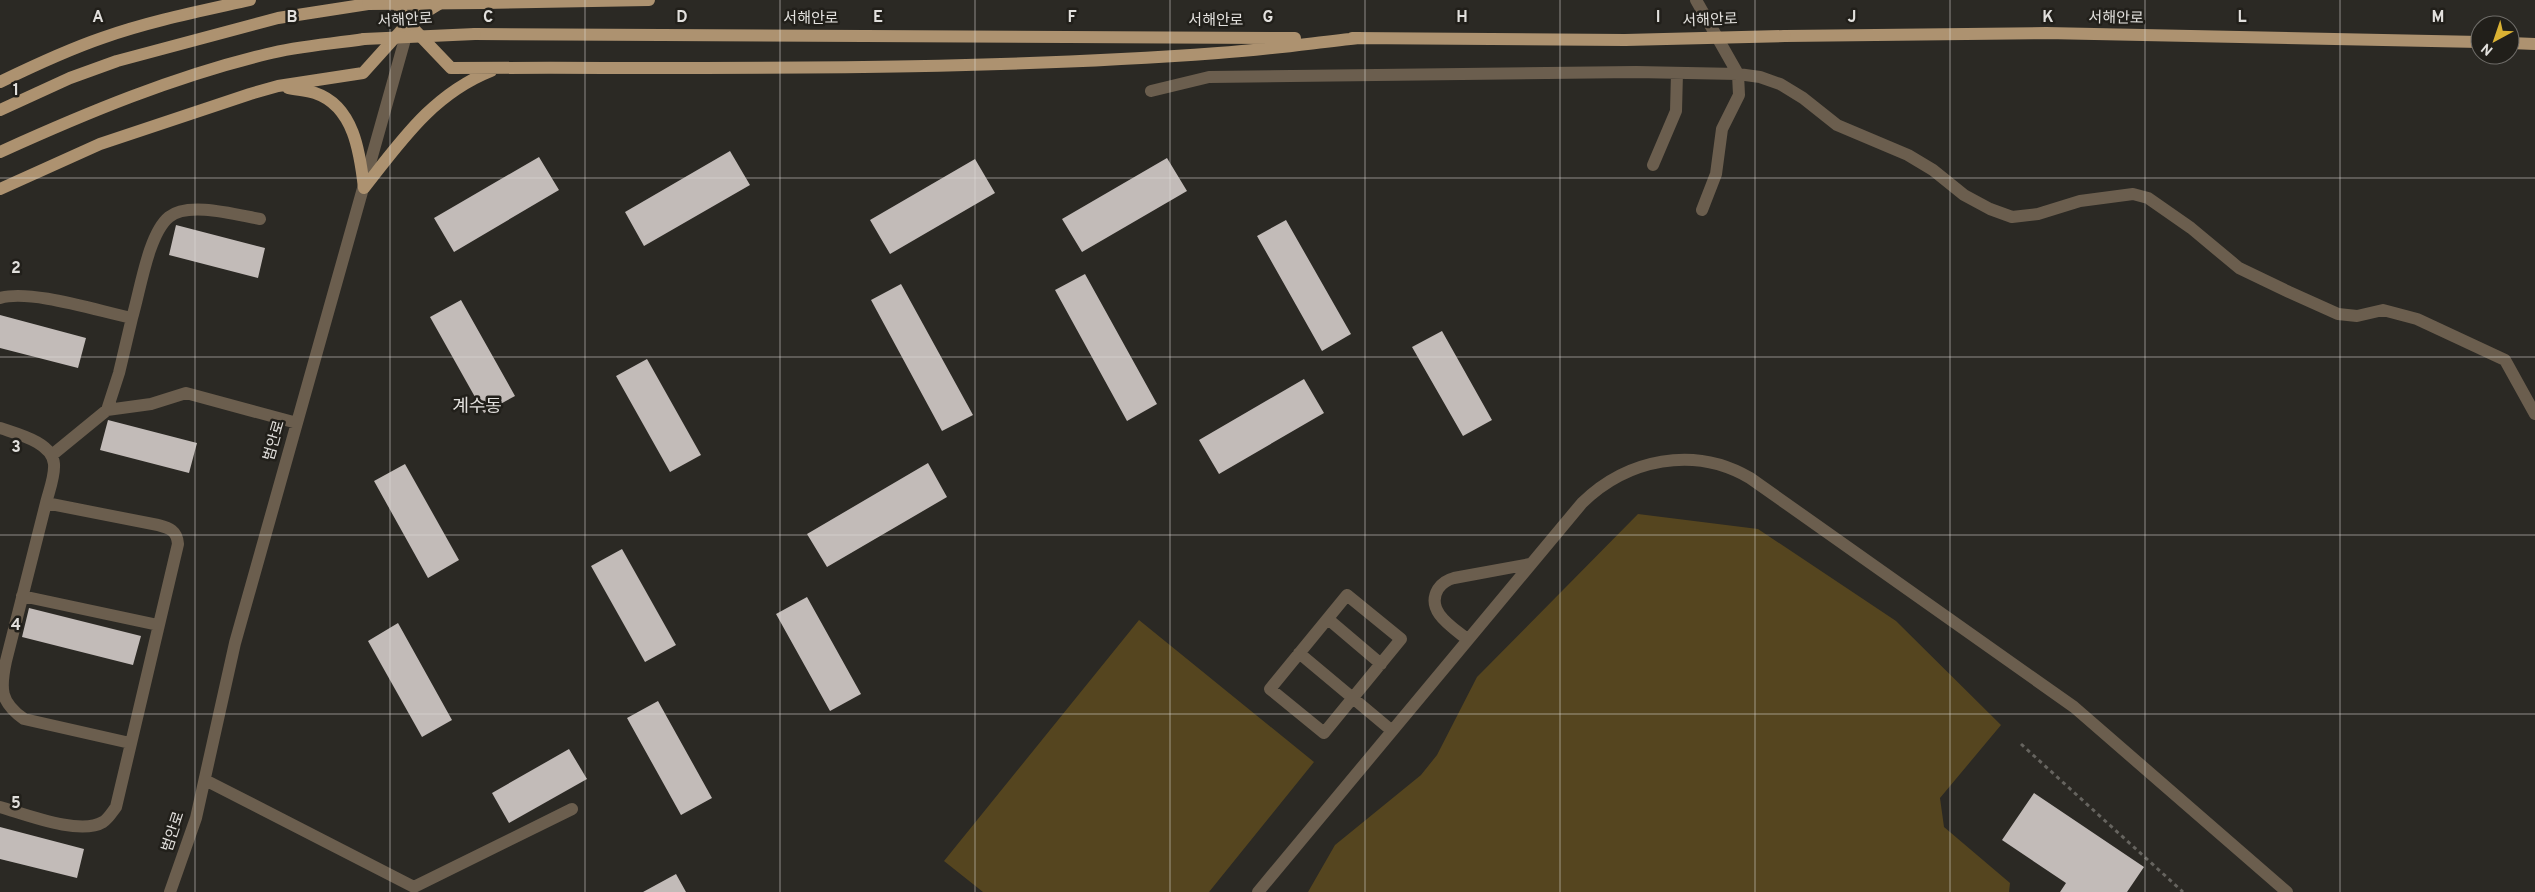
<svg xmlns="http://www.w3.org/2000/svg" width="2535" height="892" font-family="Overpass,'Noto Sans KR',sans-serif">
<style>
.green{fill:#55451f}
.building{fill:#c2bbb8}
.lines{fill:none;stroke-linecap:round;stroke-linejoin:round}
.path{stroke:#66645f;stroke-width:3;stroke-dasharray:4 4;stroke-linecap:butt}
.minor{stroke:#6b5e4e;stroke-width:12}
.major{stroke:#ad9270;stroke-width:12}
.major-bridge{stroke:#ad9270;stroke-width:12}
.grid{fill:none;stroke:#e2e0dd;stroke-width:1;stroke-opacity:0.55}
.labels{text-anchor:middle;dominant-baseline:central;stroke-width:5;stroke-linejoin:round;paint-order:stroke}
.street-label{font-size:15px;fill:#e2e0dd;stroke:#211f1a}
.quarter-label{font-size:18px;fill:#e2e0dd;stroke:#211f1a}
.grid-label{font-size:16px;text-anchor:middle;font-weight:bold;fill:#e2e0dd;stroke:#211f1a;stroke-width:5;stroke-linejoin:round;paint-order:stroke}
</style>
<rect width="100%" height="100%" fill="#2b2924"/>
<!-- green -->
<path class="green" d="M1638,514L1758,529L1896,621L2001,725L1940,798L1944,827L2010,883L2009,892H1308L1335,845L1421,775L1437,755L1477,677Z
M1139,620L1314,762L1209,892H983L944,861Z"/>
<!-- building -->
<path class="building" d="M730,151L750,185L644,246L625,212Z
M539,157L559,190L454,252L434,218Z
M1167,158L1187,191L1082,252L1062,219Z
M975,159L995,193L890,254L870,220Z
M1286,220L1351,334L1322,351L1257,236Z
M176,225L265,248L258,278L169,255Z
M1085,274L1157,404L1127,421L1055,290Z
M901,284L973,415L942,431L871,300Z
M461,300L515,396L484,413L430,317Z
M0,315L86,338L78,368L0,348Z
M1442,331L1492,420L1463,436L1412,347Z
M647,359L701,455L670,472L616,376Z
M1304,379L1324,413L1219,474L1199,440Z
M108,420L197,443L189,473L100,450Z
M928,463L947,497L827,567L807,534Z
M405,464L459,560L428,578L374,481Z
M622,549L676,645L645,662L591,566Z
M807,597L861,694L830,711L776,614Z
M29,608L141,636L133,665L22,637Z
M398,623L452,720L422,737L368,641Z
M658,701L712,798L681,815L627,718Z
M569,749L587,779L509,823L492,793Z
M2034,793L2144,867L2127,892H2060L2066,883L2002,840Z
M0,827L84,849L77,878L0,859Z
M676,874L686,892H643Z"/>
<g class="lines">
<!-- path -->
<path class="path" d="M2021,744L2183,892"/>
<!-- minor -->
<path class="minor" d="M1696,0L1738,74L1739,95L1722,129L1716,174L1702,210
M1151,91L1209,77L1636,72L1738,74L1760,77L1780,84L1803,98L1837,125L1908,155L1933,170L1964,195L1990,209L2012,217L2038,214L2080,201L2133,194L2148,198L2191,228L2239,268L2289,292L2338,314L2357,316L2383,310L2417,319L2505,360L2535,414
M1653,165L1676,111L1677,73
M0,298C31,289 98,311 132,318C140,292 148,234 169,217C188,201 237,215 260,219
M107,410L119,373L132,318
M0,428C17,434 52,442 54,464C55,476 49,491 46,503L158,525C169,528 177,530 178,544L116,807C112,812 109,818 103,822C80,836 25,814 0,807
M52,455L107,410L151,404L186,393L297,423
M46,503L6,661C0,689 0,702 24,719L130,743
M1347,595L1401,639L1324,733L1270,689Z
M22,596L158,625
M1328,619L1381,664
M1467,639C1452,627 1425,611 1438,589C1442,583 1446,580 1454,578L1530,564
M1299,653L1391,730
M205,780L414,887L572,809
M170,892L196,818L235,643L416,0
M1258,892L1582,503C1627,459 1694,445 1750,478L2074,707L2287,892"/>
<!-- major -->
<path class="major" d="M395,0L408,23L444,1
M483,3L649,0
M475,34L1295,38
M1785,36L2046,33L2480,42
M1352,38L1625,40
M2510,43L2535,44
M0,82C33,66 67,50 102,38C150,21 201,11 250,0
M288,88C296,90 306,90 315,93C354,106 360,153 364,188
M0,110L70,78L117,61L278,18L368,4
M0,152C86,113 175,76 267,54C298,46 332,44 364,39
M364,188C401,141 433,94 491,71
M0,189L100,144L250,94L278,86L363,73L408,23L451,68C707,67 963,72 1218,53C1265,50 1312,43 1359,38"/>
<!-- major-bridge -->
<path class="major-bridge" d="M368,4L483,3
M364,39L475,34
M1625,40L1785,36"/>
</g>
<!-- grid -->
<path class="grid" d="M195,0V892M390,0V892M585,0V892M780,0V892M975,0V892M1170,0V892M1365,0V892M1560,0V892M1755,0V892M1950,0V892M2145,0V892M2340,0V892M0,178H2535M0,357H2535M0,535H2535M0,714H2535"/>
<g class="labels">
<!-- street labels -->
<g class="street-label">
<text x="811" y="19">서해안로</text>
<text transform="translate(2116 19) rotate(1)">서해안로</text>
<text transform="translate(405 21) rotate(-3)">서해안로</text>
<text x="1216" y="21">서해안로</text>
<text transform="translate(1710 21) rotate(-2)">서해안로</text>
<text transform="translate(275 441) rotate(-74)">범안로</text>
<text transform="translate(174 832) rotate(-72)">범안로</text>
</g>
<!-- quarter labels -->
<g class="quarter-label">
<text x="477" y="407">계수동</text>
</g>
</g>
<g class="grid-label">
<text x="98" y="22">A</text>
<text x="292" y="22">B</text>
<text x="488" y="22">C</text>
<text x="682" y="22">D</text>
<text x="878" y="22">E</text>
<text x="1072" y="22">F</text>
<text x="1268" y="22">G</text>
<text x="1462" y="22">H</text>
<text x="1658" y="22">I</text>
<text x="1852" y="22">J</text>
<text x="2048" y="22">K</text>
<text x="2242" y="22">L</text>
<text x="2438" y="22">M</text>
<text x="16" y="95">1</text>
<text x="16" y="273">2</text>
<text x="16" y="452">3</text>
<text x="16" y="630">4</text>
<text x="16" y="808">5</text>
</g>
<!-- north arrow -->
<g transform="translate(2495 40) rotate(220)"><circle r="24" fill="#211f1a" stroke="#6e6c68"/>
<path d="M0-4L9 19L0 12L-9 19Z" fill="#dbb233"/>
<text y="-8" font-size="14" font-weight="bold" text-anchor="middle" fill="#e2e0dd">N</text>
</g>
</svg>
